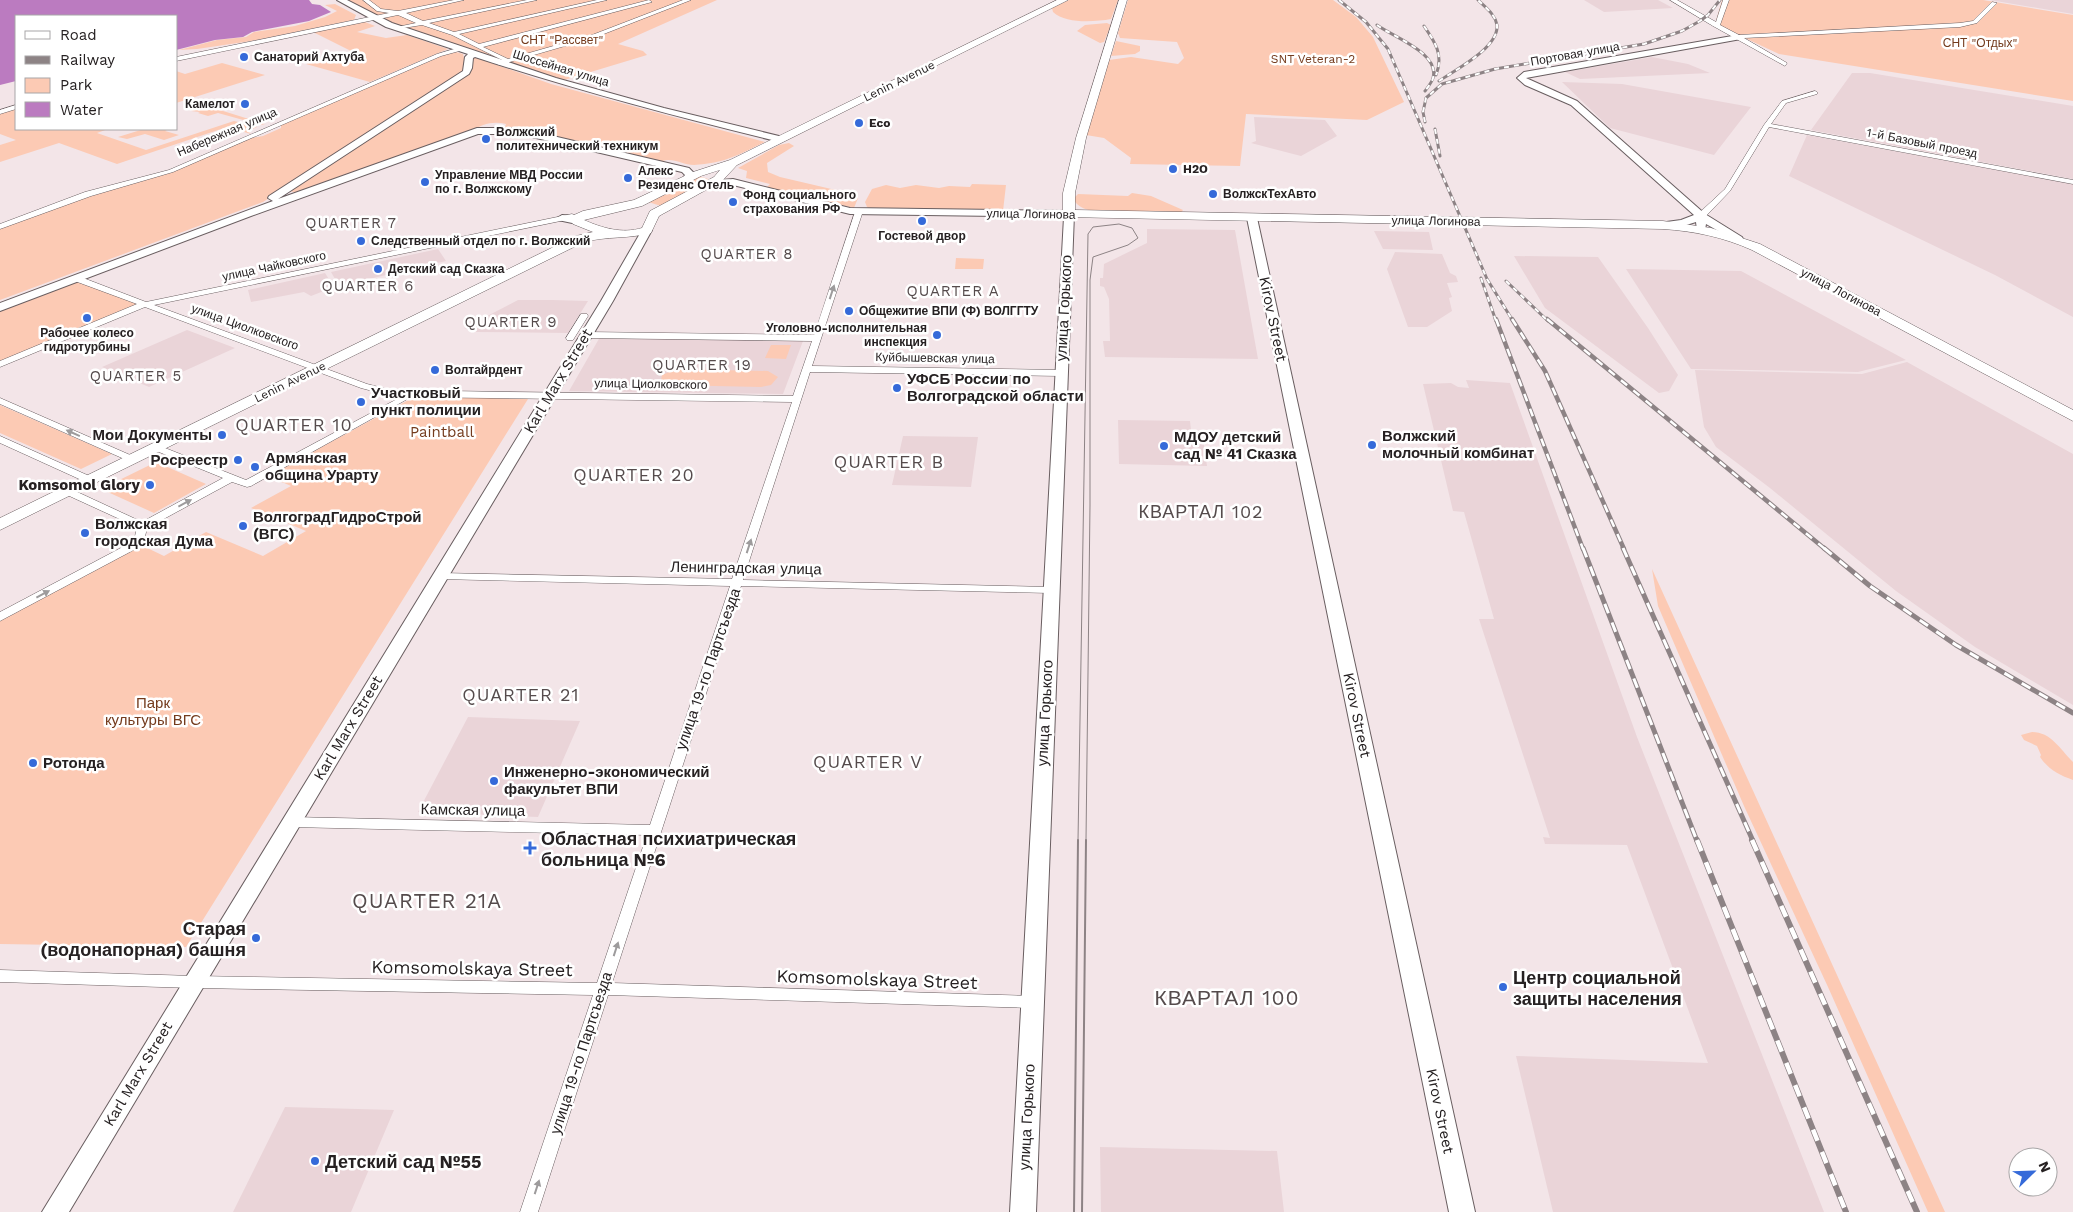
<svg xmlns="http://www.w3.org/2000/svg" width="2073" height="1212" font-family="'Work Sans',sans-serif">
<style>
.built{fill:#ead4d8}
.green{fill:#fccab4}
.water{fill:#bb7bc0}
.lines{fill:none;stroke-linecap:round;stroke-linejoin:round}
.street-casing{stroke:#695e60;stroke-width:1}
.secondary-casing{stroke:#695e60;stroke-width:2}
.primary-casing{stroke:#695e60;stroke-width:1}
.street{fill:#fff;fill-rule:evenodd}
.secondary{fill:#fff;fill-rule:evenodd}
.primary{fill:#fff;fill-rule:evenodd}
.tram-far1{stroke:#8d8385;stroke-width:1}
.tram{stroke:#8d8385;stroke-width:2}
.rail-far3-casing{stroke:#8d8385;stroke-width:3}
.rail-far2-casing{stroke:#8d8385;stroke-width:4.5}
.rail-far1-casing{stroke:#8d8385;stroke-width:5}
.rail-casing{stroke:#8d8385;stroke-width:6}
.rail-far3{stroke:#fff;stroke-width:2;stroke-dasharray:5;stroke-linecap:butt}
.rail-far2{stroke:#fff;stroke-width:2.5;stroke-dasharray:8;stroke-linecap:butt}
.rail-far1{stroke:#fff;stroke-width:3;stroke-dasharray:10;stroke-linecap:butt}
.rail{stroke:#fff;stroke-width:4.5;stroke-dasharray:12;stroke-linecap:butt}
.oneway{fill:#9d9b9c}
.poi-dot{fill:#356ad9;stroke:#fff;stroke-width:2}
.labels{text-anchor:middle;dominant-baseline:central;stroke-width:5;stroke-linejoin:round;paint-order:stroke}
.far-park-label{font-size:12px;fill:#743b1d;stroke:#fff}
.far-street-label{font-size:12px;fill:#262122;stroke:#fff}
.far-poi-label{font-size:12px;font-weight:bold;fill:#262122;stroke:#fff;text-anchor:start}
.far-quarter-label{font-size:15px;letter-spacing:1px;fill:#554b4c;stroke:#fff}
.street-label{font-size:15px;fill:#262122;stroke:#fff}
.poi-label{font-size:15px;font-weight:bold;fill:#262122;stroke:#fff;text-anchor:start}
.park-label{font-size:15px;fill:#743b1d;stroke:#fff}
.quarter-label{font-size:18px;letter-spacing:1px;fill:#554b4c;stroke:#fff}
.near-poi-label{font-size:18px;font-weight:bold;fill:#262122;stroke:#fff;text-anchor:start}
.near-street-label{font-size:18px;fill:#262122;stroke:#fff}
.near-quarter-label{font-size:21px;letter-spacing:1px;fill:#554b4c;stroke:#fff}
</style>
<rect width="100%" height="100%" fill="#f3e5e8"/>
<!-- built -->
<path class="built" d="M1584,0H1658L1673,8L1604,12Z
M1990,0H2073V14Z
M1652,57L1688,64L1710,73L1580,79L1565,72Z
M1852,73H1870L2073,106V179L1811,130Z
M1562,82L1622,84L1751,107L1714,155L1610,128Z
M1254,117L1325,120L1337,136L1301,156L1251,143L1256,141Z
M1807,135L2073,184V317L1995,275L1789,176Z
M1147,229L1235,230L1258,359L1105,357L1103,341H1110L1109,299L1104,287L1100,286V278H1103L1104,264L1147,243Z
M1374,231L1429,232L1433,250L1383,249Z
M438,249L446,261L339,286L331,272Z
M1395,252L1442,254L1450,273L1456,276L1458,282L1447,283L1452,297L1449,298L1452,311L1427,327H1408L1387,269Z
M1514,256L1598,257L1648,328L1678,375L1669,391L1659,393L1545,308Z
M1626,269L1741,271L1906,360L1858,372L1691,369Z
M325,273L334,287L311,296L304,292L251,302L248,290Z
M518,300H552L588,301L568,333L476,332L464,328Z
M187,330L235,348L149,387L102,367Z
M600,337L803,341L783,394L569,391Z
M1907,362L2073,454V705L1975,647L1896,591L1770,488L1716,447L1704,427L1695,370L1862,374Z
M1466,380L1510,383L1637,737L1824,1212H1553L1516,1056L1708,1063L1627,845L1545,844L1543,837L1550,838L1479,619H1494L1464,512L1453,511L1423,384L1451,383L1458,387L1469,388Z
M1118,420L1190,421L1192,439H1203L1207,466L1119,464Z
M903,436L978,437L971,487L892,485Z
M468,717L580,721L538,817L418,812Z
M285,1107L394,1110L351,1212H233Z
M1100,1147L1277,1151L1284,1212H1101Z"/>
<!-- green -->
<path class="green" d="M348,0H717L618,44L643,51L647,55L561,81L409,31L365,11Z
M1069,0H1118L1111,19C1094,22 1066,24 1053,12L1052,8Z
M1128,0H1333L1356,17L1373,37L1404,102L1367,120L1246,114L1240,166L1130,164L1131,158L1104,138L1086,135L1109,60L1131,57L1178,64L1184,58L1177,42L1120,38L1118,33Z
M1722,0H1983L2073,15V101L1779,54L1715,24Z
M335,4L356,15L354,20L251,41L197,49L179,50L217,40L246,37L254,32L295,26L325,17L337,11L325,5Z
M365,22L375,26L357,32L386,38L407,35L448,49L370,82L306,64L351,51L311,31Z
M1107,23L1111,25L1104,42L1100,43L1077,31L1085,25Z
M1116,41L1140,46V51L1135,54L1111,56Z
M456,52L463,54L466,66L464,71L263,202L0,300V228L64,204L166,174L251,138L263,136L281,128V125L446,54Z
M475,57L551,84L765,142C738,155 725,163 694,165C682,165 672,156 660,162L521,128L505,127L506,124C495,121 481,123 472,132L299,193L289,191L469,72L471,58Z
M222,63L265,75L176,103V71L185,74Z
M207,106L265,124L261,125L218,113L208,116L198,113L200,112L191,111Z
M16,109V129H108L97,133L146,150L234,121L257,127L248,131L251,134L227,127L117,164L59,143L0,162V145L16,140L0,134V113Z
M144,129H169L165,131L179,135L164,140L145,134L127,139L118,137Z
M789,143L794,146L767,163L768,172L780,177L857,195L858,198L854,208L766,188L770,184L746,178L747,171L738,168L779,145Z
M699,176L711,180L661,206L645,201Z
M972,184L1006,185L1003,211L870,209L867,207L865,202L872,189L886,185L900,188L916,185L939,188L949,186L970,187Z
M1132,193L1151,196L1183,210L1180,214L1093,211C1084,209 1078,207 1073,199L1078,194L1128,196Z
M956,258L984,259L983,269H955Z
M78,281L136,302V305L0,362V308Z
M771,345H791L786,359L765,358Z
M676,369L768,371L778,377L771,385L761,387L668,385L661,381L662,375Z
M416,396L528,399L186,947L0,944V621L141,545L164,556L206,532L263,556L306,531L251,508L291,486L268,476Z
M0,405L112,454L81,469L0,433Z
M156,462L206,484L154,513L101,489Z
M1652,569L1945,1212H1928L1828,987L1744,806L1658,606Z
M2032,732C2051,732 2060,749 2073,762V780C2059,775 2048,769 2040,757L2041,755L2037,746L2024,740L2021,735Z"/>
<!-- water -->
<path class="water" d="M0,0H309L312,4L320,5L331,12L309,21L252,32L243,37L215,40L176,50V16H16V81L0,85Z"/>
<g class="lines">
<defs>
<path id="street" d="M363,0H369L381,9L398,11L454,0H464L406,13L423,21L527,0H537L429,23L454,32L597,0H607L459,34L479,44L649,0L652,2L483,47L508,59L592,35L683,0H691L596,37L499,65L497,62L502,60L452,35L422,25L397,29V27L416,23L398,15L176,61V57L389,13L377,11Z
M1670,0H1677L1716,22L1723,0H1729L1720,25L1739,35L1960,23L1973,21L1992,2L1997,3L1977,23L1960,27L1744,38L1787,63L1785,66L1713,26Z
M461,47L463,50L441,56L173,172L91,196L0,229V224L85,192L169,170L437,54Z
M1815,91L1817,92V94L1786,103L1771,124L2073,180V184L1769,127L1730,191L1704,218H1698V214L1725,189L1764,125L1782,101Z
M16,105V109L0,114V110Z
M856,209L863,211L812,366L1061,370L1065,373L1061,376L810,372L743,580L1051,587L1057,590L1051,593L741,586L612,983L1033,996L1038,998L1041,1002L1038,1006L1033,1008L608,995L538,1212H520L593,995L194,988L0,982V970L194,976L597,983L647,835L291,827L286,825L284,822L286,819L291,817L650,825L730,586L440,579L435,576L440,573L732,579L792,402L411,397L251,486L247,487L232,482L147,528L143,545L0,621V612L134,541L137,527L65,494L64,492L65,490H73L142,522L223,478L154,450L152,448L154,446H160L246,480L399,398L361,388L145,307L0,367V361L137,304L72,280V276H78L146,302L572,214L576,216L575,218L154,305L367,384L398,392L447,391L793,396L812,341L586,338L582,335L586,332L814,335Z
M581,314H587L588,316L573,340H567L566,338Z
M0,398L137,458L139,460L137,462H131L0,404Z
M0,436L96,479L97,481L96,483H88L0,443Z"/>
<path id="secondary" d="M337,0H347L392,23L556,78L664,108L783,137L785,139L780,142C677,117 576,90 475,57L473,58L472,68L469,74L278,199L477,128H519L689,168L696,175L688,181L684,180L683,178L685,175L682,172L519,134H478L251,216L0,311V303L273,201L268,198L269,196L463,71L465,57L468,54L386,27Z
M1738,35L1742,37L1741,39L1526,78L1577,101L1705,214L1742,237L1743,239L1738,242L1706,224L1705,230H1697L1696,222L1683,226L1659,227L1658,225L1659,223L1681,220L1694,215L1571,105L1525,85L1517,78L1524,72Z
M733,179L850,208L1069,211L1074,214L1036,1212H1010L1064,217L850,214L733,185L710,187L705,184L710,181Z
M562,215L575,216L582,221L577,224L558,220L557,218Z
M1252,215L1257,218L1475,1212H1449L1247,218Z
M647,227L652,230L613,301L69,1212H42L601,301L642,230Z"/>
<path id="primary" d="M1057,0H1068L737,165L722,181L659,216L651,233C629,239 607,236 584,242L0,530V518L576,236L593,232L573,224L571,221L574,215L583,211L634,200L693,172L730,160ZM720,170L714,177L650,211L642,228C622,234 602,228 584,220L642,206L701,176Z
M1119,0H1127L1086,138L1075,193V210L1663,221L1711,228L1760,244L2073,410V421L1752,250C1723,237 1694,231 1663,229L1065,217L1063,214V193L1076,138Z"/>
</defs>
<!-- street casing -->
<use href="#street" class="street-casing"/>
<!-- secondary casing -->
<use href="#secondary" class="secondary-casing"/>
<!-- primary casing -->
<use href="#primary" class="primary-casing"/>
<!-- street -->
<use href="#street" class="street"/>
<!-- secondary -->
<use href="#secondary" class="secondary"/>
<!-- primary -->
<use href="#primary" class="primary"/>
<!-- tram-far1 -->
<path class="tram-far1" d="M1078,841L1088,234L1093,227L1119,224L1132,228L1138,238L1128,245L1093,257L1090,280V505L1086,841"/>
<!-- tram -->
<path class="tram" d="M1074,1212L1078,840
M1082,1212L1086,840"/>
<defs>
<path id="rail-far3" d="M1339,0L1366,22L1388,49L1487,279L1513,321
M1377,25C1393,37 1440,53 1433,78C1432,82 1428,87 1425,91
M1424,26C1435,42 1444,55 1436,75
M1439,81C1455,70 1499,48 1497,25C1495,14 1485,7 1478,0
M1425,122L1423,112L1426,98L1442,84L1495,69L1644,44L1682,31L1700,21L1708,15L1720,0
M1435,129L1440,156
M1481,278L1496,321
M1506,281L1548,321"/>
<path id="rail-far2" d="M1496,319L1583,549
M1512,319L1545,371L1624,549
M1547,319L1825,549"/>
<path id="rail-far1" d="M1583,548L1697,841
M1623,548L1753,841
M1824,548L1870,586L1956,645L2073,713"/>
<path id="rail" d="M1697,840L1846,1212
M1752,840L1917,1212"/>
</defs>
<!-- rail-far3 casing -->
<use href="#rail-far3" class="rail-far3-casing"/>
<!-- rail-far2 casing -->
<use href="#rail-far2" class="rail-far2-casing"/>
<!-- rail-far1 casing -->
<use href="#rail-far1" class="rail-far1-casing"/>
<!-- rail casing -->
<use href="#rail" class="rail-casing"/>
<!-- rail-far3 -->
<use href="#rail-far3" class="rail-far3"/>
<!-- rail-far2 -->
<use href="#rail-far2" class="rail-far2"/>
<!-- rail-far1 -->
<use href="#rail-far1" class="rail-far1"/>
<!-- rail -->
<use href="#rail" class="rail"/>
</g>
<!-- one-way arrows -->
<defs><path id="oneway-solid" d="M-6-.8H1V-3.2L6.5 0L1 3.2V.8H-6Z" transform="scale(1.25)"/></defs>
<g class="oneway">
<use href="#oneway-solid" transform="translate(832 292) rotate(-72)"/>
<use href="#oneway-solid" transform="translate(73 433) rotate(-156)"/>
<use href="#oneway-solid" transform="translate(185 503) rotate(-28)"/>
<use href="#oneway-solid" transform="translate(749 546) rotate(-72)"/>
<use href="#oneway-solid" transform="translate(43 594) rotate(-28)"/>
<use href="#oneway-solid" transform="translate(616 949) rotate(-72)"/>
<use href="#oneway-solid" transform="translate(537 1187) rotate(-72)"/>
</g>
<!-- markers -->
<g class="poi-dot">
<circle cx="244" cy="57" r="5"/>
<circle cx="245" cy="104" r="5"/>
<circle cx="859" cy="123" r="5"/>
<circle cx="486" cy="139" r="5"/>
<circle cx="1173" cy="169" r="5"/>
<circle cx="628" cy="178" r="5"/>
<circle cx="425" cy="182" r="5"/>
<circle cx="1213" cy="194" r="5"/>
<circle cx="733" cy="202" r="5"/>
<circle cx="922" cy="221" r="5"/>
<circle cx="361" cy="241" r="5"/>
<circle cx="378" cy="269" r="5"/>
<circle cx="849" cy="311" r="5"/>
<circle cx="87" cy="318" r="5"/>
<circle cx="937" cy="335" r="5"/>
<circle cx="435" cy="370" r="5"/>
<circle cx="897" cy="388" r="5"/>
<circle cx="361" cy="402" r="5"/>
<circle cx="222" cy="435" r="5"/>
<circle cx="1372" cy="445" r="5"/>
<circle cx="1164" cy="446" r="5"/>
<circle cx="238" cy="460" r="5"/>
<circle cx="255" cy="467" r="5"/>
<circle cx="150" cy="485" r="5"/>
<circle cx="243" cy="526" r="5"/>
<circle cx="85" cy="533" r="5"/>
<circle cx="33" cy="763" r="5"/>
<circle cx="494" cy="781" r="5"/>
<path d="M527.5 840.5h5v5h5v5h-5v5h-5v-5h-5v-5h5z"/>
<circle cx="256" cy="938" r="5"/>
<circle cx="1503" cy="987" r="5"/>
<circle cx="315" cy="1161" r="5"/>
</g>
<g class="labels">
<!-- far-park labels -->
<g class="far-park-label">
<text x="562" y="40">СНТ "Рассвет"</text>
<text x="1980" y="43">СНТ "Отдых"</text>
<text x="1313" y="59">SNT Veteran-2</text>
</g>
<!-- far-street labels -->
<g class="far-street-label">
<text transform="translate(1575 54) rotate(-10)">Портовая улица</text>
<text transform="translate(561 68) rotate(17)">Шоссейная улица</text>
<text transform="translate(899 81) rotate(-26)">Lenin Avenue</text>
<text transform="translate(227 132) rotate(-23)">Набережная улица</text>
<text transform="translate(1922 143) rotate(11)">1-й Базовый проезд</text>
<text transform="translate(1031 214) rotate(1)">улица Логинова</text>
<text transform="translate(1436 221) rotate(1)">улица Логинова</text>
<text transform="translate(274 266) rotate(-12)">улица Чайковского</text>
<text transform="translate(1841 292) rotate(28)">улица Логинова</text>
<text transform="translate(245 327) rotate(20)">улица Циолковского</text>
<text transform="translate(935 358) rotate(1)">Куйбышевская улица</text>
<text transform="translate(290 382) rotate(-26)">Lenin Avenue</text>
<text transform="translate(651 384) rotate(1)">улица Циолковского</text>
</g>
<!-- far-poi labels -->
<g class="far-poi-label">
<text x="254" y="57">Санаторий Ахтуба</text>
<text x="235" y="104" text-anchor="end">Камелот</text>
<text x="869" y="123">Eco</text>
<text x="496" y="132">Волжский<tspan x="496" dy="14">политехнический техникум</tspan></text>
<text x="1183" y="169">H2O</text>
<text x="638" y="171">Алекс<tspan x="638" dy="14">Резиденс Отель</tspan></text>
<text x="435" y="175">Управление МВД России<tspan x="435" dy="14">по г. Волжскому</tspan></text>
<text x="1223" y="194">ВолжскТехАвто</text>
<text x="743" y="195">Фонд социального<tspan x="743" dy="14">страхования РФ</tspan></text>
<text x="922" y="236" text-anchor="middle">Гостевой двор</text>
<text x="371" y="241">Следственный отдел по г. Волжский</text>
<text x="388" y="269">Детский сад Сказка</text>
<text x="859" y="311">Общежитие ВПИ (Ф) ВОЛГГТУ</text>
<text x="927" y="328" text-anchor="end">Уголовно-исполнительная<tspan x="927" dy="14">инспекция</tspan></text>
<text x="87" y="333" text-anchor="middle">Рабочее колесо<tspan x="87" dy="14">гидротурбины</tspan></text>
<text x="445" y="370">Волтайрдент</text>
</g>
<!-- far-quarter labels -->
<g class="far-quarter-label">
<text x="351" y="223">QUARTER 7</text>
<text x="747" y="254">QUARTER 8</text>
<text x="368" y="286">QUARTER 6</text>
<text x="953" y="291">QUARTER A</text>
<text x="511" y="322">QUARTER 9</text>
<text x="702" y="365">QUARTER 19</text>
<text x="136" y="376">QUARTER 5</text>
</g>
<!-- street labels -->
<g class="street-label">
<text transform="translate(1064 308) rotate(-87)">улица Горького</text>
<text transform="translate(1273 319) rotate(78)">Kirov Street</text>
<text transform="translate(558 381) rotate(-59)">Karl Marx Street</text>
<text transform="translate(746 568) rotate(1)">Ленинградская улица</text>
<text transform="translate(708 669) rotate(-71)">улица 19-го Партсъезда</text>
<text transform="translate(1045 713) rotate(-87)">улица Горького</text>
<text transform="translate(1357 715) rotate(78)">Kirov Street</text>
<text transform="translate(348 728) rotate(-59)">Karl Marx Street</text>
<text transform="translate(473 810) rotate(1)">Камская улица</text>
<text transform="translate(581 1053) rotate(-72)">улица 19-го Партсъезда</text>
<text transform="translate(138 1074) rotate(-59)">Karl Marx Street</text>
<text transform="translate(1440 1111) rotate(78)">Kirov Street</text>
<text transform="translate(1027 1117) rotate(-87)">улица Горького</text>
</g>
<!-- poi labels -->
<g class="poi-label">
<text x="907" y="379">УФСБ России по<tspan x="907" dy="17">Волгоградской области</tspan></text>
<text x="371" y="393">Участковый<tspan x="371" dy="17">пункт полиции</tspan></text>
<text x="212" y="435" text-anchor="end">Мои Документы</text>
<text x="1382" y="436">Волжский<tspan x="1382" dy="17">молочный комбинат</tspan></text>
<text x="1174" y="437">МДОУ детский<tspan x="1174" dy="17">сад № 41 Сказка</tspan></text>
<text x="265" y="458">Армянская<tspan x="265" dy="17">община Урарту</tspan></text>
<text x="228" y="460" text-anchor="end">Росреестр</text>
<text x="140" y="485" text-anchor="end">Komsomol Glory</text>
<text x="253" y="517">ВолгоградГидроСтрой<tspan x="253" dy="17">(ВГС)</tspan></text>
<text x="95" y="524">Волжская<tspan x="95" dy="17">городская Дума</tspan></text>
<text x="43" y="763">Ротонда</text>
<text x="504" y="772">Инженерно-экономический<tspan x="504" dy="17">факультет ВПИ</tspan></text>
</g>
<!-- park labels -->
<g class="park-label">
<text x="442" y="432">Paintball</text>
<text x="153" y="703">Парк<tspan x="153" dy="17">культуры ВГС</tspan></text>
</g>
<!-- quarter labels -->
<g class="quarter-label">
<text x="294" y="424">QUARTER 10</text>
<text x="889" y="461">QUARTER B</text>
<text x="634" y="474">QUARTER 20</text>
<text x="1201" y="511">КВАРТАЛ 102</text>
<text x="521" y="694">QUARTER 21</text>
<text x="868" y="761">QUARTER V</text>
</g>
<!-- near-poi labels -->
<g class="near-poi-label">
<text x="541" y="838">Областная психиатрическая<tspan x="541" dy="21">больница №6</tspan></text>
<text x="246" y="928" text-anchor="end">Старая<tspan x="246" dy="21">(водонапорная) башня</tspan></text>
<text x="1513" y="977">Центр социальной<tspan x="1513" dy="21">защиты населения</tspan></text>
<text x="325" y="1161">Детский сад №55</text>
</g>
<!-- near-street labels -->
<g class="near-street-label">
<text transform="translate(472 968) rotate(1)">Komsomolskaya Street</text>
<text transform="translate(877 979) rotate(2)">Komsomolskaya Street</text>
</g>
<!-- near-quarter labels -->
<g class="near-quarter-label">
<text x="427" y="900">QUARTER 21A</text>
<text x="1227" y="997">КВАРТАЛ 100</text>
</g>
</g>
<!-- legend -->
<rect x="15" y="15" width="162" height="115" fill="#ffffff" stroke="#a8a6a7"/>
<rect x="25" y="31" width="25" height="8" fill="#ffffff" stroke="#a8a6a7"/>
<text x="60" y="40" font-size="15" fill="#262122">Road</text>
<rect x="25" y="56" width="25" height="8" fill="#8d8385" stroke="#a8a6a7"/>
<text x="60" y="65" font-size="15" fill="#262122">Railway</text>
<rect x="25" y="78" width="25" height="15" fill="#fccab4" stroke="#a8a6a7"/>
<text x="60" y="90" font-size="15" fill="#262122">Park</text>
<rect x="25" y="102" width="25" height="15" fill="#bb7bc0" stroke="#a8a6a7"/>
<text x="60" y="115" font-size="15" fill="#262122">Water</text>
<!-- north arrow -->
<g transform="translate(2033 1172) rotate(67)"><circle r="24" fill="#ffffff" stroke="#a8a6a7"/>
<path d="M0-4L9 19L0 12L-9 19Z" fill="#356ad9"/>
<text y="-8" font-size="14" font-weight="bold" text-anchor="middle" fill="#262122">N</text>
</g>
</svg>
